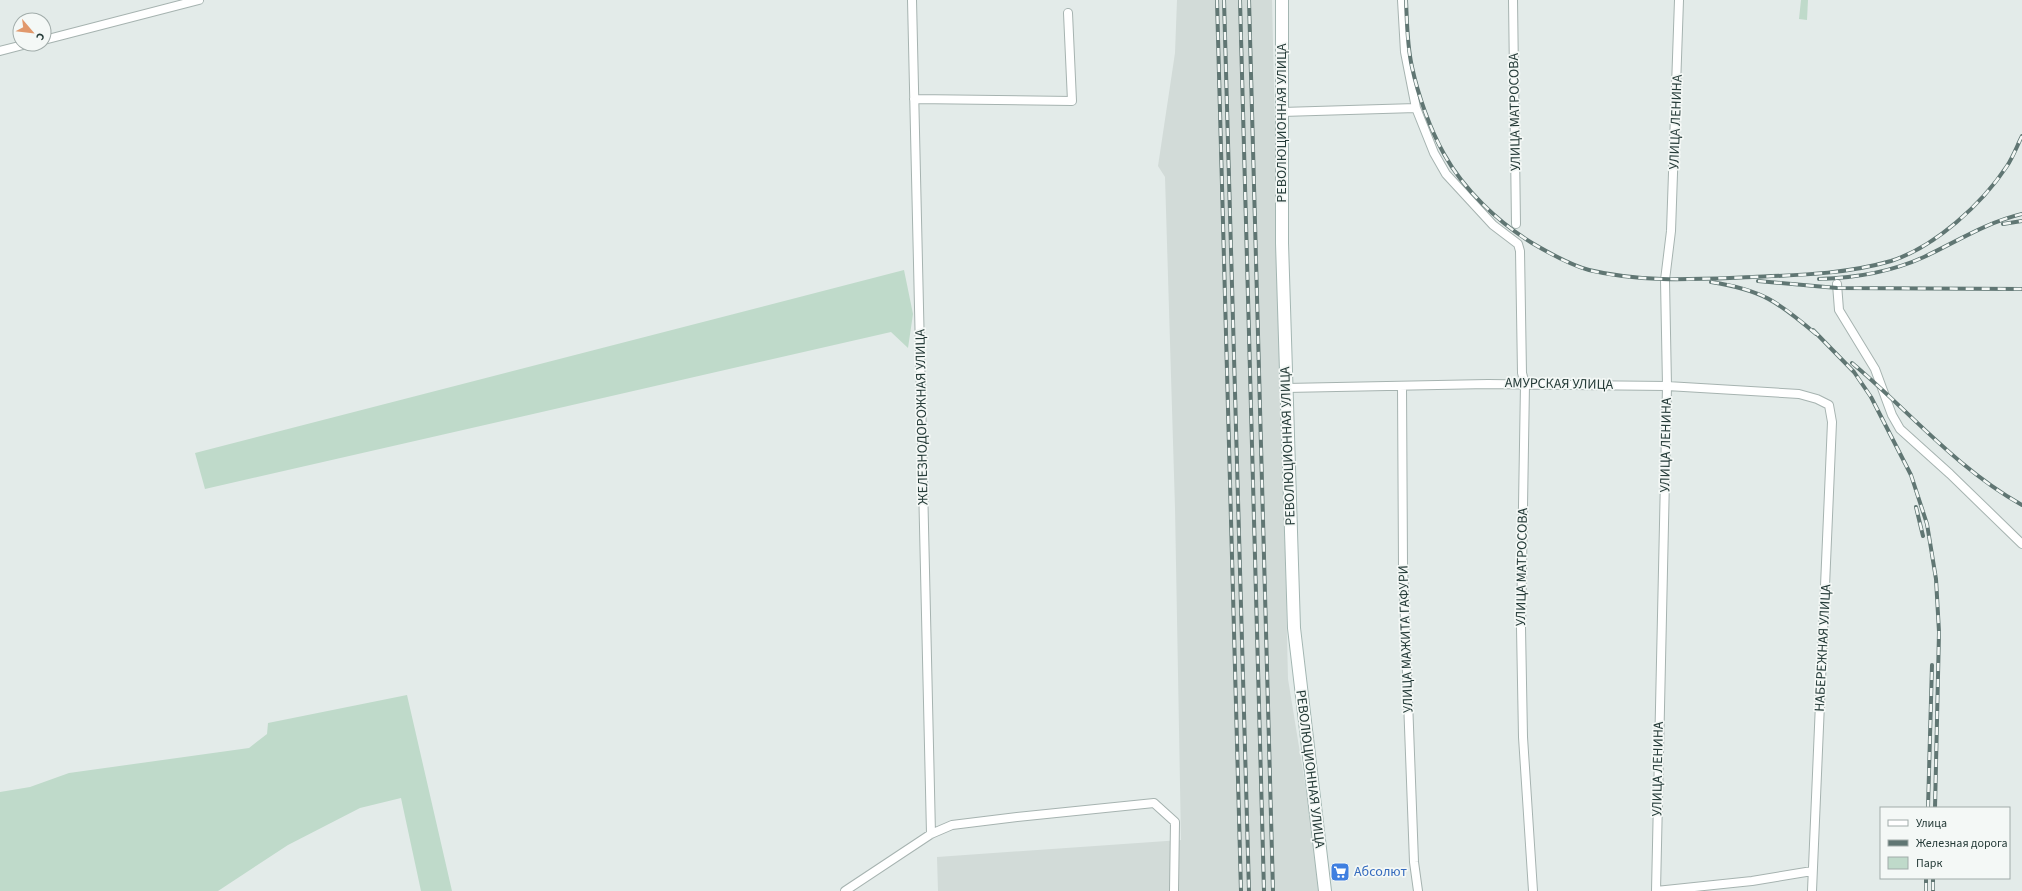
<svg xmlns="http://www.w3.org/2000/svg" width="2022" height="891" font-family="'Source Sans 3',sans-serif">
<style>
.built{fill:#d2dbd8}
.green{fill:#bfdaca}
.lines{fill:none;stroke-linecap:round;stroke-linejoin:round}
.minor-casing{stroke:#a6b3b0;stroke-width:10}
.secondary-casing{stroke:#a3b6b2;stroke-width:14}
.minor{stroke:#fff;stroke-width:8}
.secondary{stroke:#fff;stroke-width:12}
.rail-casing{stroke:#607673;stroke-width:4}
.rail{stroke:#f4f8f6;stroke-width:2.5;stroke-dasharray:8;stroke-linecap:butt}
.labels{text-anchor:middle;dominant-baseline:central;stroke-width:3.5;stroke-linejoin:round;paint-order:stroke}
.street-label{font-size:14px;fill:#253b38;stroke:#f4f8f6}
.shop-label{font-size:14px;fill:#366cbe;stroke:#f4f8f6;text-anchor:start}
</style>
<rect width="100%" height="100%" fill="#e3ebe9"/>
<!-- built -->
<path class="built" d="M1177,0H1272L1288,679L1314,839L1318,891H938L937,857L1181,840L1175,508L1165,177L1158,166L1175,53Z"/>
<!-- green -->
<path class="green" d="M1801,0H1808L1807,20L1799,19Z
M904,270L913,314L908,348L891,332L205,489L195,453Z
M407,695L452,891H421L401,798L360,808L288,845L218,891H0V792L30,787L69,773L249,748L267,734L268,723Z"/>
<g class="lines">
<defs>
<path id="minor" d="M912,0L931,834
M1402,0L1405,52L1416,108L1434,153L1446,174L1493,225L1518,244L1520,251L1522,373L1525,384L1521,628L1523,737L1533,891
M1513,0L1516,224
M44,40L199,0
M0,51L27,44
M914,99L1072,101L1068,13
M1282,112L1416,108
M1837,284L1839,310L1875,369L1892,415L1900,429L1950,474L2022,544
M1402,386L1403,565L1414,862L1418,891
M1286,388L1488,384L1667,386L1799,394L1817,399L1829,405L1832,422L1812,891
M845,891L931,834L952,825L1017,817L1154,803L1175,822L1174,891
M1656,891L1667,386L1665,280L1671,231L1679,0
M1656,891L1752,881L1812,871"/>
<path id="secondary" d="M1282,0V243L1294,628L1325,891"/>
</defs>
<!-- minor casing -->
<use href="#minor" class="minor-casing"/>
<!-- secondary casing -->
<use href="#secondary" class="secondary-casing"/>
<!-- minor -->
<use href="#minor" class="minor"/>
<!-- secondary -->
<use href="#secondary" class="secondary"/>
<defs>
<path id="rail" d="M1217,0L1241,891
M1224,0L1249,891
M1240,0L1264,891
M1249,0L1273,891
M1406,0C1407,22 1407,45 1412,67C1418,95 1430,129 1444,154C1464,190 1498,222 1532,243C1549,253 1570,265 1589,270C1643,283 1698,279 1753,277C1800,275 1846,274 1891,261C1935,247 1982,204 2007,166C2013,157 2017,146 2022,136
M2003,224L2022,221
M1819,279C1855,278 1891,272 1924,257C1958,241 1985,223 2022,214
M1758,281L1837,288L2022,289
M1711,282C1762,290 1777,301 1816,334
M1813,330L1854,372L1871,397L1911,475L1927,524L1936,579L1939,632L1935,808
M1852,363C1908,410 1957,469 2022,505
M1916,507L1923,536
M1928,808L1932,665
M1933,890V878
M1926,891V878"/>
</defs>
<!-- rail casing -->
<use href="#rail" class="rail-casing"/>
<!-- rail -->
<use href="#rail" class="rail"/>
</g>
<!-- icons -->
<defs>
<symbol id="supermarket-square" viewBox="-11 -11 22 22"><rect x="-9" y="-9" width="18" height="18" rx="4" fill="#3f7fe0" stroke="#f4f8f6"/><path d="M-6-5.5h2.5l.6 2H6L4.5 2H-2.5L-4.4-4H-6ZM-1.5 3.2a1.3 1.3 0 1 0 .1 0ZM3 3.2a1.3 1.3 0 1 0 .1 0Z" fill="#fff"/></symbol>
</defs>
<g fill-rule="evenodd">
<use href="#supermarket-square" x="1329" y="861" width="22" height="22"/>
</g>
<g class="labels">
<!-- street labels -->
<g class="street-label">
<text transform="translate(1515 112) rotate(-91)">УЛИЦА МАТРОСОВА</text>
<text transform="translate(1676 122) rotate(-88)">УЛИЦА ЛЕНИНА</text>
<text transform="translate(1282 123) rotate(-90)">РЕВОЛЮЦИОННАЯ УЛИЦА</text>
<text transform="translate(1559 384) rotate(1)">АМУРСКАЯ УЛИЦА</text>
<text transform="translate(922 417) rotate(-91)">ЖЕЛЕЗНОДОРОЖНАЯ УЛИЦА</text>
<text transform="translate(1666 445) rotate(-89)">УЛИЦА ЛЕНИНА</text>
<text transform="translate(1288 446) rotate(-92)">РЕВОЛЮЦИОННАЯ УЛИЦА</text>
<text transform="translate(1522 567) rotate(-89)">УЛИЦА МАТРОСОВА</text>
<text transform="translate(1406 639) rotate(-92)">УЛИЦА МАЖИТА ГАФУРИ</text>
<text transform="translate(1823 648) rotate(-87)">НАБЕРЕЖНАЯ УЛИЦА</text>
<text transform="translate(1310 769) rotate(83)">РЕВОЛЮЦИОННАЯ УЛИЦА</text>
<text transform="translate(1658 769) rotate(-89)">УЛИЦА ЛЕНИНА</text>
</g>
<!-- shop labels -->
<g class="shop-label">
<text x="1354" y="872">Абсолют</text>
</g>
</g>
<!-- legend -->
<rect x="1880" y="807" width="130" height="72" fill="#f4f8f6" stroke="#a1acaa"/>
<rect x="1888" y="820" width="20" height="6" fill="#ffffff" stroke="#a1acaa"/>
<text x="1916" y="827" font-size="12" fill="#253b38">Улица</text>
<rect x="1888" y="840" width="20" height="6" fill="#607673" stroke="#a1acaa"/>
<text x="1916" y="847" font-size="12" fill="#253b38">Железная дорога</text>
<rect x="1888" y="857" width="20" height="12" fill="#bfdaca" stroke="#a1acaa"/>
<text x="1916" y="867" font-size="12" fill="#253b38">Парк</text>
<!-- north arrow -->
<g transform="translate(32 32) rotate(118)"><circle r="19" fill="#f4f8f6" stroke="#a1acaa"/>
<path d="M0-3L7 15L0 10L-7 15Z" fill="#e1986c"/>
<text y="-6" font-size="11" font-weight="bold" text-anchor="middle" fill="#253b38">С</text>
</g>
</svg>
